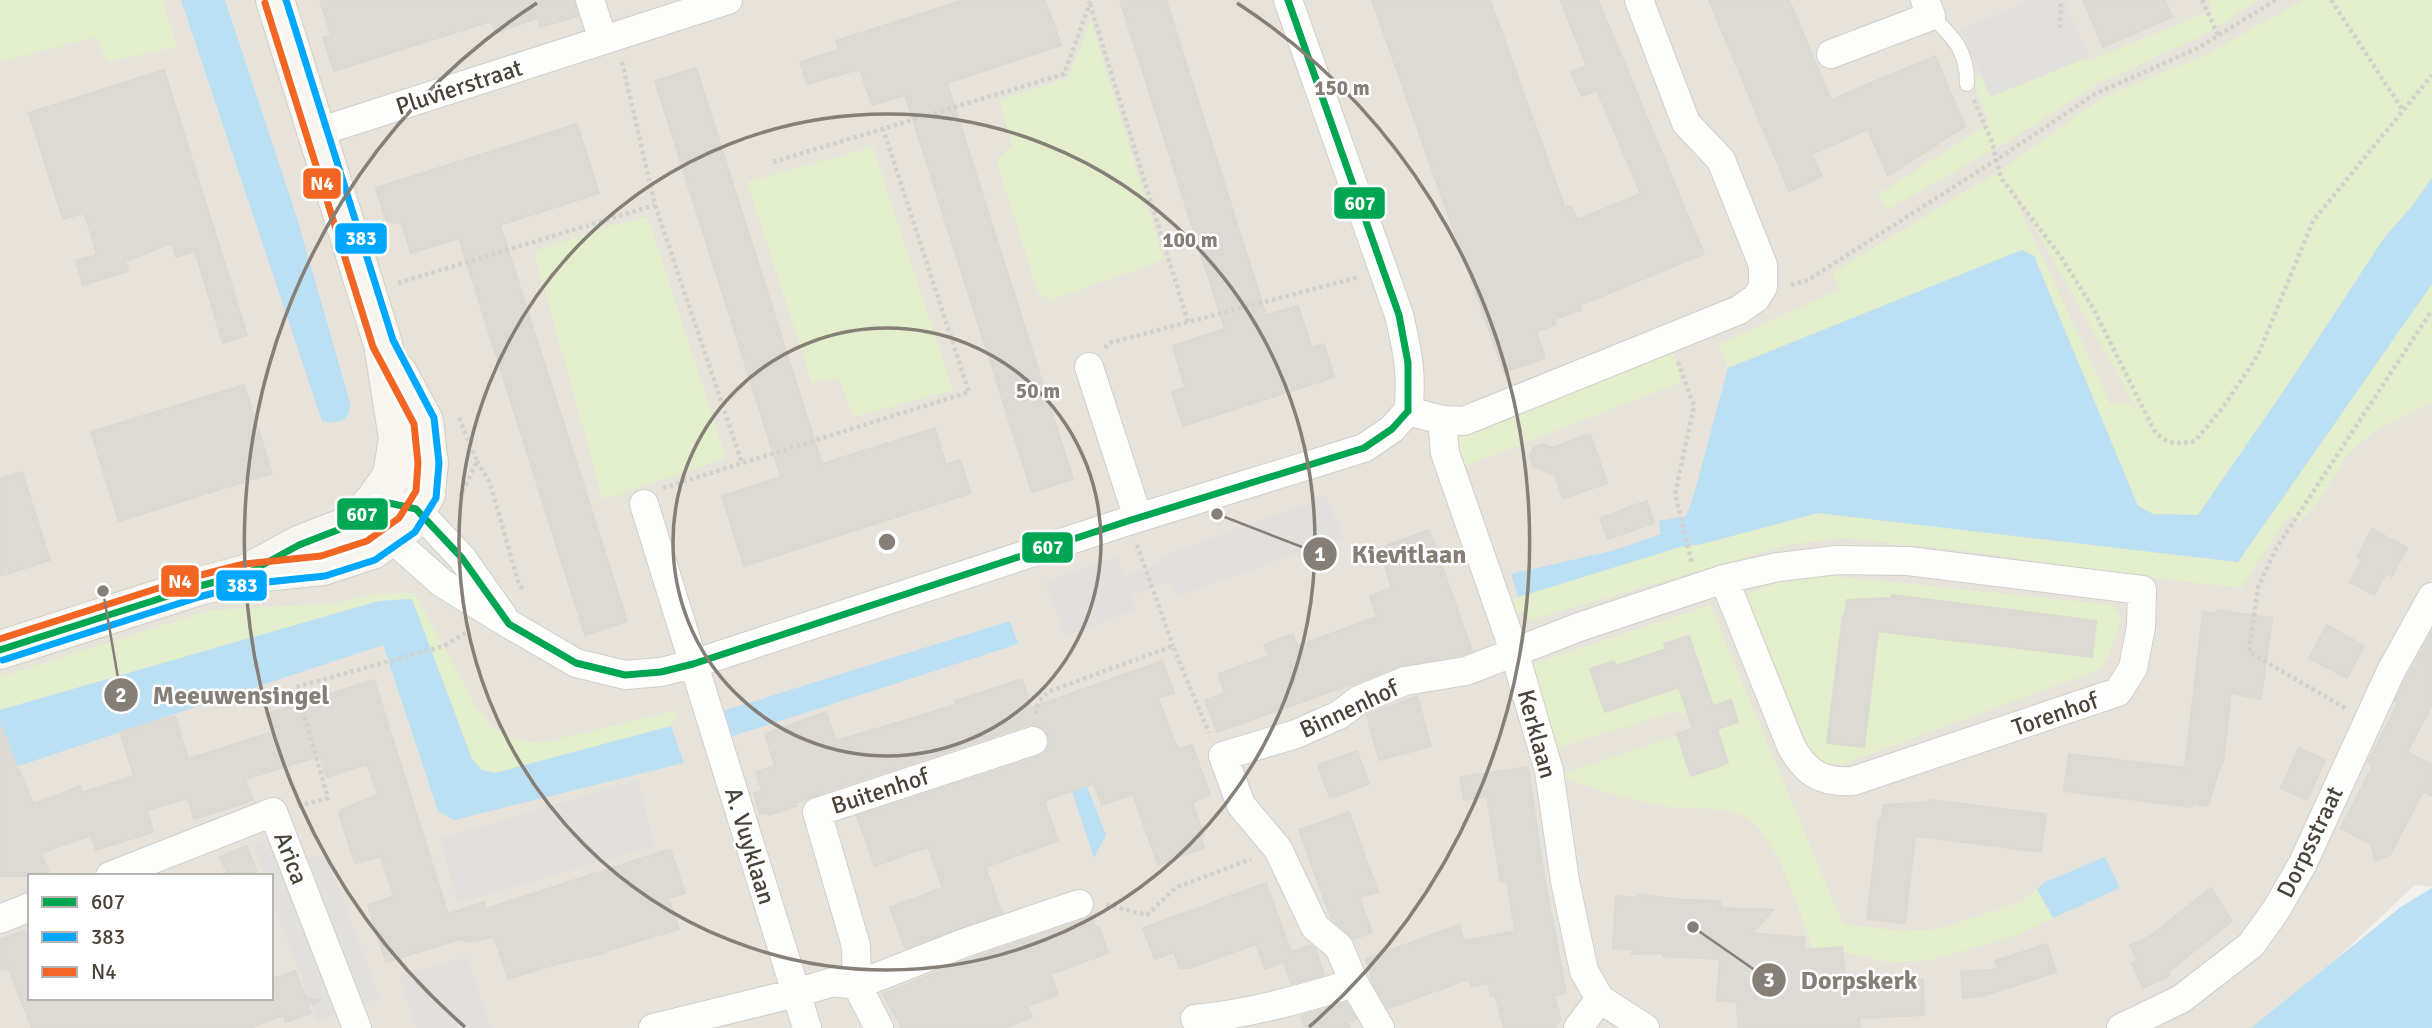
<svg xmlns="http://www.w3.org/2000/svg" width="2432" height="1028" font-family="Signika,sans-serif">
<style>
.residential{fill:#e7e2da;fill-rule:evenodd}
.green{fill:#e2eecc;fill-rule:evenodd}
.parking{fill:#e2e0dc}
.water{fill:#bbe0f3}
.building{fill:#dddad5;stroke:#dcd8d2;stroke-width:2}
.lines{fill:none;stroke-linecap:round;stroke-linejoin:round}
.lane-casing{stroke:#d1cfca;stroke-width:16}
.street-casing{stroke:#d1cfca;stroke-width:30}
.secondary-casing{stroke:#d3cec3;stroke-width:40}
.path{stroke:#d3d1cb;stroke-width:4.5;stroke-dasharray:3.5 3.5;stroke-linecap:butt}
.lane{stroke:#fdfdfc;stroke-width:14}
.street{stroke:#fdfdfc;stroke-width:28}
.secondary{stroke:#f7f5f0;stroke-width:38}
.bus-1-casing{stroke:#fff;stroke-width:12}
.bus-2-casing{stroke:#fff;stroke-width:12}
.bus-3-casing{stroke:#fff;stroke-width:12}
.bus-1{stroke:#00a651;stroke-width:7}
.bus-2{stroke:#00a7ff;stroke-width:7}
.bus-3{stroke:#f26522;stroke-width:7}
.ring{fill:none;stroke:#867f77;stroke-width:3.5}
.labels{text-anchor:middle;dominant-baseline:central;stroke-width:5;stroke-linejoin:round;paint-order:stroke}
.street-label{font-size:24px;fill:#4b4237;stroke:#fff}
.centre{fill:#867f77;stroke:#fff;stroke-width:3.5}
.ring-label{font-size:21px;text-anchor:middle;font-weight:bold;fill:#867f77;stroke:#fff;stroke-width:5;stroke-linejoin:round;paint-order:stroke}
.leader{fill:none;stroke:#867f77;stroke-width:2.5}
.callout-dot{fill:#867f77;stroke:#fff;stroke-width:2.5}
.mark-label{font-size:21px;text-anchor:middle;font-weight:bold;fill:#fff}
.callout-label{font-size:26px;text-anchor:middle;font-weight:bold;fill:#867f77;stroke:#fff;stroke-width:5;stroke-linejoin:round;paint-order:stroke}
.line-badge{stroke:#fff;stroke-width:2.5}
.badge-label{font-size:19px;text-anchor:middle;font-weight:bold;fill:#fff}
</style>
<rect width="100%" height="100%" fill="#f3f1ed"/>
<!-- residential -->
<path class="residential" d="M0,0H2432V887L2415,885L2263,1028H0ZM30,876H271V998H30Z"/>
<!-- green -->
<path class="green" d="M0,0H163L177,47L108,62L95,37L0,62Z
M2208,0H2258L2202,36L2099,83L2004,144L1887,210L1877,195L1989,123L1972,79L1982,76L1991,97L2080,59L2091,60L2212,10Z
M2303,0H2432V178L2413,205L2384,238L2287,386L2198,515L2153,514L2138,506L2034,256L2022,250L1728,368L1719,344L1840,289L1832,273L2002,169L2103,97L2205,55ZM2007,180H2008L2137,409L2123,401L2111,405Z
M1091,20L1164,260L1051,300L1038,293L996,160L1012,146L999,100L1068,78Z
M873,147L953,390L854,417L838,378L812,383L747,182Z
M648,217L726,458L603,500L534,252L608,226Z
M2432,284V402L2381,427L2349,453L2319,501L2300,522L2289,515L2241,588L2137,576L1964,551L1843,538L1788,545L1531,620L1519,612L1512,614L1508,600L1518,597L1680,547L1702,544L1818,513L2238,562Z
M1671,348L1681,372L1679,383L1460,468L1450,434Z
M1834,576L2113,605L2121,618L2110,654L2101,669L1841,765L1814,761L1744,595L1787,579Z
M380,593H415L476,707L495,729L520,740L543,743L678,710L671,726L495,773L482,770L472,759L412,599L379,601L0,710V677L210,610L338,603Z
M1710,605L1843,924L1902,931L1937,929L2021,902L2037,889L2053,918L2018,935L1932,960L1892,963L1839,951L1814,956C1806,925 1778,845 1755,824C1734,803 1685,811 1656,805C1622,798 1590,789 1558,775L1672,737L1698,743L1689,715L1674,712L1550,750L1523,667Z"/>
<!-- parking -->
<path class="parking" d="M2032,0H2064L2089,57L1990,97L1961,29Z
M1327,496L1342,537L1176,597L1170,581L1131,596L1136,610L1065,636L1045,582L1117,557L1125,576L1162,563L1160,557Z
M637,780L655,846L458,903L440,839Z
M292,831L303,860L326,855L380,998L317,1021L271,896V876H264L253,845Z
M467,957L491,1028H416L400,976Z"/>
<!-- water -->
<path class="water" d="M181,0H225L297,218L351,406L346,419L332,423L322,421Z
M2432,178V284L2238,562L1818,513L1702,544L1680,547L1518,597L1511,574L1615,550L1661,534L1659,521L1686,516L1693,498L1728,368L2022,250L2034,256L2138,506L2153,514L2198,515L2287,386L2384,238L2413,205Z
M412,599L472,759L482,770L495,773L671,726L684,763L454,820L438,811L383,645L0,772V710L379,601Z
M1010,621L1018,644L730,737L723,711Z
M1065,770L1086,784L1106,835L1094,858Z
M2105,857L2120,888L2053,918L2037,889L2045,882Z
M2432,888V1028H2251L2402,906Z"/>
<!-- building -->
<path class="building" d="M320,0H574L578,16L540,27L537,18L495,33L491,21L334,71L323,38L331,35Z
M964,0H1045L1061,45L947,83L1073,479L1032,492L905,95L872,105L860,69L807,84L800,62L839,50L836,41Z
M1120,0H1166L1266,315L1298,306L1312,348L1324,344L1334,377L1183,426L1172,392L1185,388L1173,346L1225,329Z
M1372,0H1490L1565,208L1571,206L1577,220L1641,194L1597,90L1582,96L1571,72L1587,66L1560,0H1598L1704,254L1580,305L1581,310L1554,319L1556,324L1536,332L1545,358L1504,372Z
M1709,0H1789L1831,100L1935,56L1965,126L1888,176L1868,129L1812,154L1822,177L1789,191Z
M2083,0H2165L2172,17L2103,47Z
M696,68L822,464L935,428L946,465L960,460L971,493L744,566L722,496L781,477L655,81Z
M164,70L247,335L223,343L195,251L176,257L172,243L125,261L128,271L83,285L76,261L97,255L91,233L84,213L63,219L29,113Z
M577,124L599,193L500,225L627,621L585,635L459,238L411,253L402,224L386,221L376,188Z
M244,385L272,473L119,521L91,432Z
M1590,434L1607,483L1563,499L1555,475L1533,466L1530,457L1534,447L1544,444L1552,448Z
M22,472L50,560L0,576V479Z
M1647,501L1654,523L1608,539L1600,518Z
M2372,529L2407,548L2392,576L2386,573L2374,595L2350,582L2362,560L2357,557Z
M1429,530L1472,651L1462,655L1399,666L1358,682L1217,732L1205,700L1225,693L1218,674L1269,656L1264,645L1293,634L1297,646L1377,617L1370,596L1392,588L1379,548Z
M1892,595L2096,621L2092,657L1878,631L1864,747L1827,743L1843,615H1845L1847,600L1892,598Z
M2217,610L2272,618L2261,699L2231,693L2223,763H2221L2208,806L2193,804L2192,807L2064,791L2069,754L2185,768L2203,612L2216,614Z
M2327,625L2364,646L2347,678L2309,658Z
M2432,631V705L2407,752L2432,765V796L2423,791L2390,855L2375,861L2371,844L2341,828L2373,765L2368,762L2398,703L2395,701L2406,679Z
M1689,636L1713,706L1731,700L1738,722L1717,729L1728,763L1691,776L1677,734L1693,729L1679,687L1605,712L1590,669L1614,661L1616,666L1666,649L1664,644Z
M1162,661L1174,693L1158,698L1178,750L1192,745L1210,795L1192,802L1204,835L1200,837L1204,848L1158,865L1133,794L1102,805L1094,783L1044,801L1058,841L985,867L1002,913L905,948L890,907L943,888L928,847L875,866L857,816L1038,757L1045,753L1049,745V736L1045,729L1037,725H1028L826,791L795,803L797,806L769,815L768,812L760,814L754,793L762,791L756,772L775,766L765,734L826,712L836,741L956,705L955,701L1022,679L1031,708Z
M374,680L448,914L484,902L486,909L670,849L685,893L668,898L679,929L605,951L606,953L560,963L508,979L494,937L470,942L460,939L386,962L368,905L394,896L381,856L355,863L339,814L341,810L378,795L367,764L327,777L320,756L245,779L253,800L194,819L188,798L147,810L153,832L96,850L91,835L41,853L50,876H0V725L33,804L80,786L82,793L134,776L120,732L175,716L188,759L276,731L270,713Z
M1417,696L1431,746L1379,760L1367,715Z
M2299,748L2325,760L2307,800L2281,788Z
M1357,751L1369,784L1330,798L1318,765Z
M1528,767L1542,865L1566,993L1554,996L1561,1020L1553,1028H1504L1495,995L1491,996L1488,983L1471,987L1469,979L1388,1008L1374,985L1366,959L1459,925L1464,941L1515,931L1507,881L1501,882L1487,796L1464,800L1460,777Z
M1929,800L2046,814L2041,852L1915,836L1905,923L1867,919L1879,819L1881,820L1884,805L1929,802Z
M1349,812L1378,892L1359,897L1372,932L1353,939L1331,918L1299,830Z
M247,846L258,876H229L220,857Z
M1266,883L1291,952L1310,945L1315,948L1324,975L1291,984L1284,962L1265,969L1256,944L1189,968H1180L1174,952L1155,959L1143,928Z
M2211,888L2232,921L2168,972L2169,976L2143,988L2132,963L2138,961L2130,945L2149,937Z
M1638,894L1683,900L1720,901V908L1773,910L1752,933L1805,938L1803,950L1842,947L1845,976L1880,974L1881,982L1923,980L1924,1015L1859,1018L1860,1028H1738L1737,1002L1717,1000L1720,959L1663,956V953L1632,954V949L1613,948L1616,896L1637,898Z
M1091,915L1096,928L1099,927L1108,953L1051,974L1058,995L1028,1006L1032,1017L1005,1028H902L883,994L970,959L1084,920Z
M24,931L30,945V998H277L271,980L295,971L306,998L321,1000L308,1005L311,1013L286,1022L283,1015L249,1028H32L8,968L0,970V940Z
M2047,944L2056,972L1982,996L1963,998L1961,972L1998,969L1995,961Z
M1346,1003L1356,1019L1348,1022L1350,1028H1305L1301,1016Z"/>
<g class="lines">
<defs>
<path id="lane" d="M1931,16C1953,36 1968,52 1967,84"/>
<path id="street" d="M590,0L603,40
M1288,0L1399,315C1407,348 1413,377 1408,411
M1831,54L1931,16L1925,0
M315,133L728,0
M1089,367L1138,518
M1408,411L1442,420L1464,421L1739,310L1756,298L1763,287V265L1721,160L1686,123L1639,0
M1442,420L1445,453L1514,651L1549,771L1565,881L1584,971L1600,999L1645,1028
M644,504L807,1028
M400,506L416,509L462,558L503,616
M384,521L390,537L442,583L509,624L576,663L625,675L661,672L693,664L1128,521L1364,448L1392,429L1408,411
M110,876L273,812L357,1028
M0,919L30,907
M1195,1019C1250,1014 1301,999 1354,983
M653,1028L796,993L833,982L857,985L964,943L1079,904
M879,1028L857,985L856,946L817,812L1033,741
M1380,1028L1354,983L1339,947L1315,927L1278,849L1241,805L1223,756L1296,734L1339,715L1359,700L1405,681L1466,671L1579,627L1724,579L1791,746C1806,773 1821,783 1853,781L2118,692L2133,668L2141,627L2142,590L1908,561L1837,560L1778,567L1724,579
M1578,1028L1600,999
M2121,1028L2181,999L2251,945L2276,910L2303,863L2391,671L2432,597"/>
<path id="secondary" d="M246,574L299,545L353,524L375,500L392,476L398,438L383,344L275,0
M0,650L196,587L246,574L323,566L372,550L407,525L426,494L429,463L424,421L398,373"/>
</defs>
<!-- lane casing -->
<use href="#lane" class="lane-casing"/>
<!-- street casing -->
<use href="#street" class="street-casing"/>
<!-- secondary casing -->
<use href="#secondary" class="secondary-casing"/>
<!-- path -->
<path class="path" d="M2202,0L2219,37
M2331,0L2402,109
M1090,4L1188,322
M2060,28L2061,0
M622,62L655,205L742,463
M1974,100L1992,142L2001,178L2061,257L2093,308L2154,430C2166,445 2178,444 2195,441L2224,406L2258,355L2313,221L2432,75
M773,162L1064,74L1091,0
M398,283L655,205
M1791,285L1808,280L1996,160L2095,94L2198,48L2276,0
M1105,348L1109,343L1359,277
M1678,362L1694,406L1675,494L1692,563
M459,418L477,461L460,497
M477,461L490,483L518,581L524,592
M663,488L969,392L883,129
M1137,545L1173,646
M2345,708L2249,652L2258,587L2277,547L2432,310
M1036,714C1036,703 1042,697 1050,691L1173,646L1209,733
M298,806L328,798L296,687L444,646L467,632
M1106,905L1147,915L1175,888L1251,859"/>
<!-- lane -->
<use href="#lane" class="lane"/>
<!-- street -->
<use href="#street" class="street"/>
<!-- secondary -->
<use href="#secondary" class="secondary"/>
<defs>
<path id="bus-1" d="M1288,0L1399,315L1408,363V411
M0,650L196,587L246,574L299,545L353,524L375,500L416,509L462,558L509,624L576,663L625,675L661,672L693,664L1128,521L1364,448L1392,429L1408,411"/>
<path id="bus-2" d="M3,660L199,597L248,584L325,576L375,560L415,532L436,498L439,463L434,418L393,340L286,0"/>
<path id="bus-3" d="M0,639L193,577L244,564L321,556L367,541L399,518L416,491L418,463L414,424L373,347L265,3"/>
</defs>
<!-- bus-1 casing -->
<use href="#bus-1" class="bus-1-casing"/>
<!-- bus-2 casing -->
<use href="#bus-2" class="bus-2-casing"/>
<!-- bus-3 casing -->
<use href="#bus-3" class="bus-3-casing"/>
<!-- bus-1 -->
<use href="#bus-1" class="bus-1"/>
<!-- bus-2 -->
<use href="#bus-2" class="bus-2"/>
<!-- bus-3 -->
<use href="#bus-3" class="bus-3"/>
</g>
<!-- distance rings -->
<g class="ring">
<circle cx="887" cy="542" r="214"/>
<circle cx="887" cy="542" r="428"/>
<path d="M465 1027A643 643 0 0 1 537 3M1237 3A643 643 0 0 1 1309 1027"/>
</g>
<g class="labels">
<!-- street labels -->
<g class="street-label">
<text transform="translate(459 87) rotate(-18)">Pluvierstraat</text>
<text transform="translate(1349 709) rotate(-25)">Binnenhof</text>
<text transform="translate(2055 714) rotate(-19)">Torenhof</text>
<text transform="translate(1537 734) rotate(75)">Kerklaan</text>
<text transform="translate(880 791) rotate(-18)">Buitenhof</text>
<text transform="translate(2310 842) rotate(-64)">Dorpsstraat</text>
<text transform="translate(750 846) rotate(73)">A. Vuyklaan</text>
<text transform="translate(291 858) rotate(69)">Arica</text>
</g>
</g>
<circle cx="887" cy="542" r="10" class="centre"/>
<g class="ring-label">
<text x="1342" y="95">150 m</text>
<text x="1190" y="247">100 m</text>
<text x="1038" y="398">50 m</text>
</g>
<!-- callouts -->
<path class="leader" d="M1217 514L1320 554M103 591L121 695M1693 927L1769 980"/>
<g class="callout-dot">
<circle cx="1217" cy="514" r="7"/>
<circle cx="103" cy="591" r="7"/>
<circle cx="1693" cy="927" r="7"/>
<circle cx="1320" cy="554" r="18"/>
<circle cx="121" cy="695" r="18"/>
<circle cx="1769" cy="980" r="18"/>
</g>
<g class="mark-label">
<text x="1320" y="561">1</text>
<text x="121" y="702">2</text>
<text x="1769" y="987">3</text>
</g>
<g class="callout-label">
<text x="1409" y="563">Kievitlaan</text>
<text x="241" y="704">Meeuwensingel</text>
<text x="1859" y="989">Dorpskerk</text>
</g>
<g class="line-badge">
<rect x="302" y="167" width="40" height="33" rx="7" fill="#f26522"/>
<rect x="1333" y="186" width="53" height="34" rx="7" fill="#00a651"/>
<rect x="334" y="222" width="54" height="33" rx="7" fill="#00a7ff"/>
<rect x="336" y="497" width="53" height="34" rx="7" fill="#00a651"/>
<rect x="1021" y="531" width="53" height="33" rx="7" fill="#00a651"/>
<rect x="160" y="564" width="40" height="34" rx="7" fill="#f26522"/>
<rect x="215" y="569" width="53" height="33" rx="7" fill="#00a7ff"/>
</g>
<g class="badge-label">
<text x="322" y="190">N4</text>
<text x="1360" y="210">607</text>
<text x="361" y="245">383</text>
<text x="362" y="521">607</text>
<text x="1048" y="554">607</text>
<text x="180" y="588">N4</text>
<text x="242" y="592">383</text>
</g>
<!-- legend -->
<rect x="28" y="874" width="245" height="126" fill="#ffffff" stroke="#b7b3af" stroke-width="2"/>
<rect x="42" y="897" width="35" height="10" fill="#00a651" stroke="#b7b3af" stroke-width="2"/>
<text x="91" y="909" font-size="21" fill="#4b4237">607</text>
<rect x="42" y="932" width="35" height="10" fill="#00a7ff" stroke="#b7b3af" stroke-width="2"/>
<text x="91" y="944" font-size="21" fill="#4b4237">383</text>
<rect x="42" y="967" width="35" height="10" fill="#f26522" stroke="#b7b3af" stroke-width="2"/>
<text x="91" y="979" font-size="21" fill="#4b4237">N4</text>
</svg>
